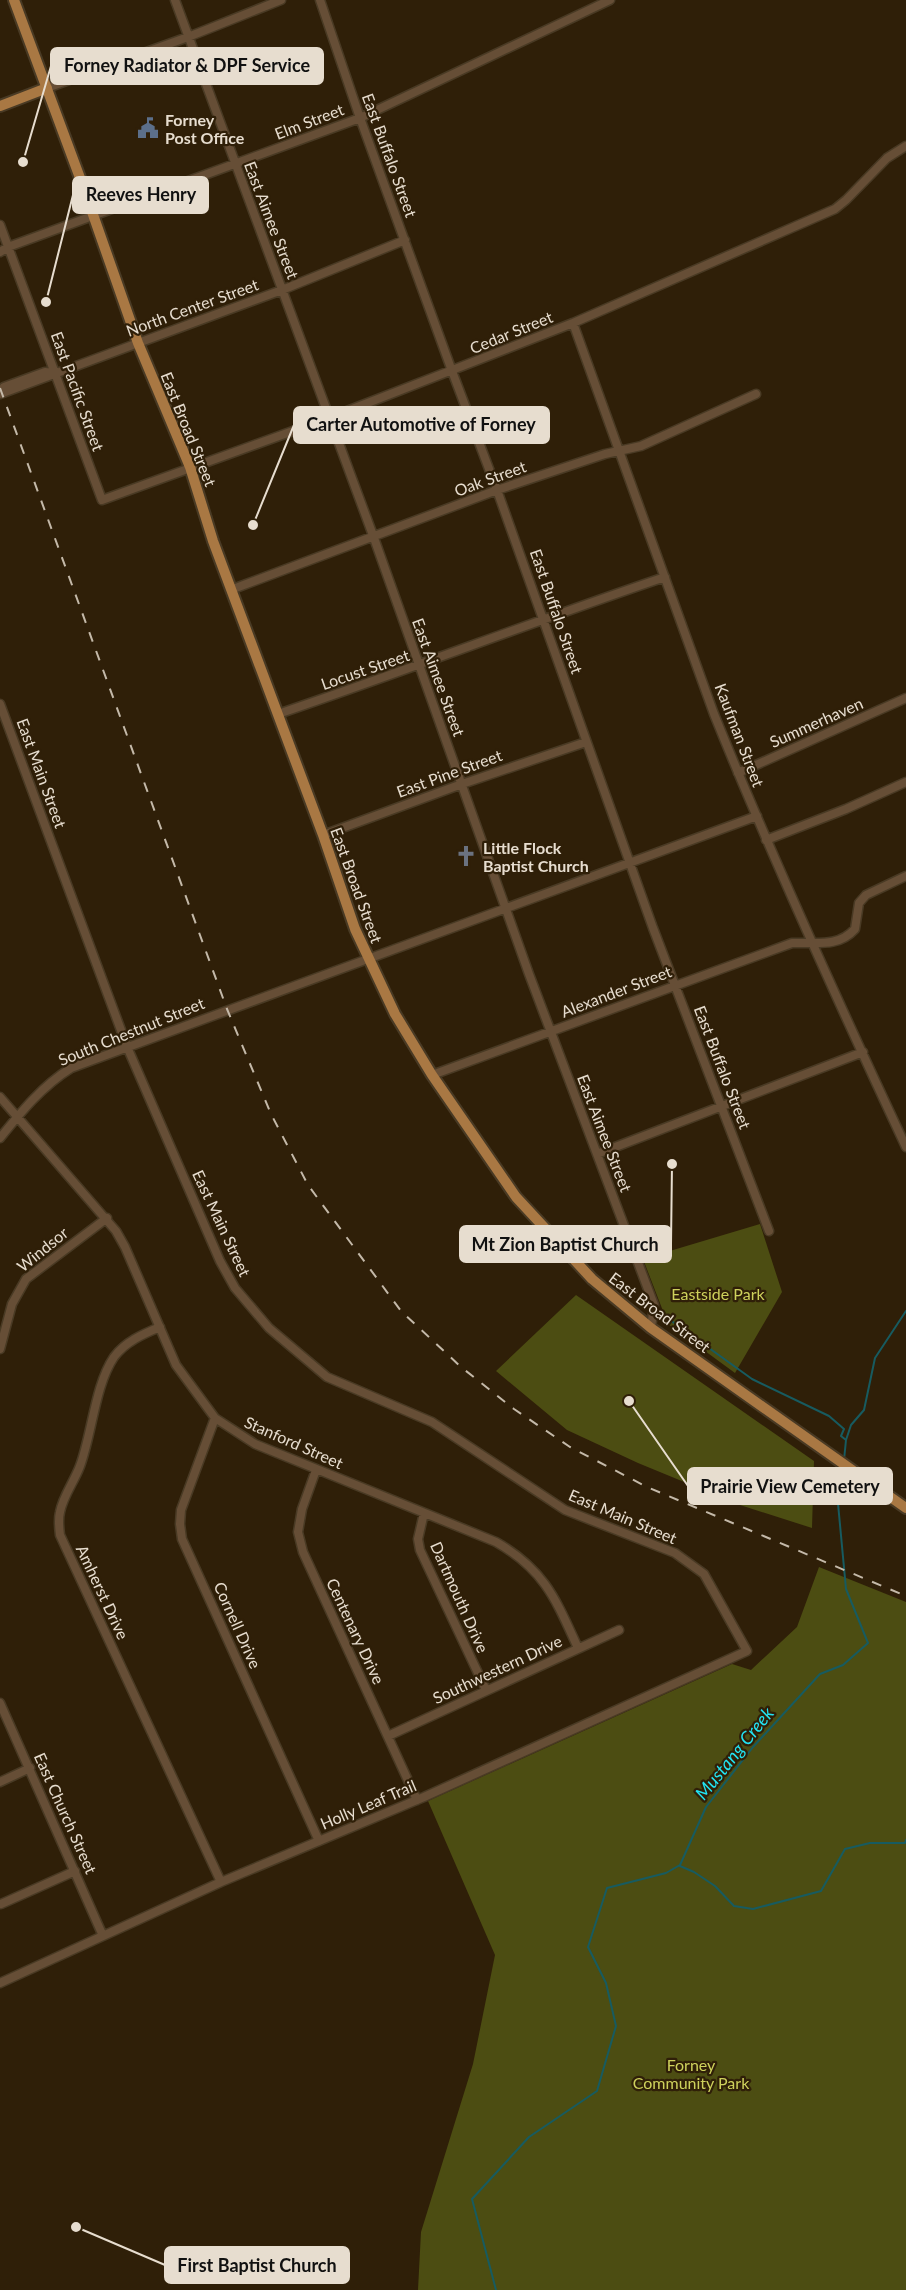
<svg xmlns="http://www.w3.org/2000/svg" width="906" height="2290" font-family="Lato,sans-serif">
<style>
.green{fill:#4c4d12}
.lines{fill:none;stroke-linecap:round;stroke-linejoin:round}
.stream{stroke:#175b60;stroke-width:2}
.minor-casing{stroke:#493a24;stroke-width:11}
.major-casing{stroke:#493a24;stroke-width:14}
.minor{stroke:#664e36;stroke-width:8}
.major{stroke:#a97843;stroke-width:10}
.rail{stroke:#c4b9a9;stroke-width:2;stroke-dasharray:10 10;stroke-linecap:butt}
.labels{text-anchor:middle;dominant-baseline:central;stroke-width:4.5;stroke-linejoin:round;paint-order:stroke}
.poi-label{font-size:16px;font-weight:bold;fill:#e7ddcf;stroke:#2f1f08;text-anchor:start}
.street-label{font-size:16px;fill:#e7ddcf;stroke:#2f1f08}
.park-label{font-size:16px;fill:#ced15c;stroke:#2f1f08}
.water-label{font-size:18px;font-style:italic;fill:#22e4f3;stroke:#2f1f08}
.leader{fill:none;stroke:#e7ddcf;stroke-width:2}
.callout-dot{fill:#e7ddcf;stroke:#2f1f08;stroke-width:2}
.callout{fill:#e7ddcf;stroke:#e7ddcf;stroke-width:2}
.callout-label{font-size:18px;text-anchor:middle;font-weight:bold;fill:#111}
</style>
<rect width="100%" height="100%" fill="#2f1f08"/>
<!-- green -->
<path class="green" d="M760,1224L782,1292L735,1373L668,1324L643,1259Z
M576,1295L814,1461L812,1528L740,1505L638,1463L567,1430L496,1371Z
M819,1567L906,1602V2290H418L421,2232L473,2064L495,1955L428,1801L732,1664L751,1670L797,1627Z"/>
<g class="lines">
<!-- stream -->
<path class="stream" d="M659,1312L752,1379L829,1416L844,1429L841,1436L846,1440
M844,1460L846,1440L851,1425L864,1410L875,1358L906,1311
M680,1866L694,1872L715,1886L734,1906L753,1909L821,1891L845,1849L870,1843H905L906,1840
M496,2290L472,2199L529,2137L597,2091L616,2026L606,1983L588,1947L607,1888L666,1873L680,1865L706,1807L753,1747L820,1674L843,1665L868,1643L846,1589L836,1482L844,1469"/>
<defs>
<path id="minor" d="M175,0L374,538L529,974L654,1305L651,1328
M320,0L360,118L452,371L497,490L653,928L769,1231
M47,88L188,37L281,0
M0,225L102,500L329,418L573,323L789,229L835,209L846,200L887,158L906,146
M0,252L8,247L360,118L610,0
M573,323L714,714C773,860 839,1004 906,1147
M4,387L45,372L55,373
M0,394L282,290L405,240
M233,589L497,490L605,454L641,446L756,394
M0,704L128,1049L220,1261L235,1288L269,1328L327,1377L432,1422L565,1510L675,1553L704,1574L747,1651L424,1797L221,1882L0,1983
M278,714C408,670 535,621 665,577
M738,773L906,698
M323,835L462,784L586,742
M766,840L846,809L906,782
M432,1075L792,943C815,942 838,948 855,929L859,903L866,895L906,876
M0,1097L116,1231L125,1247L176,1365L215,1418L255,1444L496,1542C545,1570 556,1600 578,1648
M0,1138C21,1112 42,1086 71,1068L757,816
M597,1154L863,1052
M160,1327C143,1334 125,1342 114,1357C95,1385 92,1434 80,1466C74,1482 63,1496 60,1512C58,1520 59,1527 60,1535L221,1882
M0,1349L12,1304L26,1279L107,1218
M215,1418L181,1510L180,1524L182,1539L319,1841
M316,1470L302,1509L298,1532L303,1552L417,1800
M424,1513L418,1539L420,1550L486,1690
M0,1703L103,1936
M388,1736L619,1630
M0,1782L30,1768
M1,1904L75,1871"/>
<path id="major" d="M14,0L83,186L138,343L190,467L213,541L323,835L355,929L395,1014L432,1075L516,1197L592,1279L651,1328L906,1508
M0,106L47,88"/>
</defs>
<!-- minor casing -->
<use href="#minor" class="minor-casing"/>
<!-- major casing -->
<use href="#major" class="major-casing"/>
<!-- minor -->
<use href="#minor" class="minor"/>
<!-- major -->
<use href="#major" class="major"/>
<!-- rail -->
<path class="rail" d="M0,388L227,1009L271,1114L308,1185L401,1311L461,1367L514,1409L570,1447L647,1487L906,1596"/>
</g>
<!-- icons -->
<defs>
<symbol id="civic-bare" viewBox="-9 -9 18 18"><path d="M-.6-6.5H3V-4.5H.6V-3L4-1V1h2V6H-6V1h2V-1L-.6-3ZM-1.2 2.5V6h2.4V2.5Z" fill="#5c6f8a" stroke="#2f1f08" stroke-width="2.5" paint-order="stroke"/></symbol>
<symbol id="church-bare" viewBox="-9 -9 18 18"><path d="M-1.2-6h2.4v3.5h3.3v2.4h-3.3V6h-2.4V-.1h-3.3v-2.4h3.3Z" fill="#6b7280" stroke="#2f1f08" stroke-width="2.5" paint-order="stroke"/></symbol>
</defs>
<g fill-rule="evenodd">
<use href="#civic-bare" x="133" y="113" width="30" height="30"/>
<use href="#church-bare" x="451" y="841" width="30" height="30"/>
</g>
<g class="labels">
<!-- poi labels -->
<g class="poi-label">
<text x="165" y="119">Forney<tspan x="165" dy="18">Post Office</tspan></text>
<text x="483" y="847">Little Flock<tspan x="483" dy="18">Baptist Church</tspan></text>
</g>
<!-- street labels -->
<g class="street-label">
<text transform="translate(309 121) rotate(-21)">Elm Street</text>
<text transform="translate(390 155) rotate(70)">East Buffalo Street</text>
<text transform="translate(272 220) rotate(69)">East Aimee Street</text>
<text transform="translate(192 307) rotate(-20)">North Center Street</text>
<text transform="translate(511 332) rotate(-22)">Cedar Street</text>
<text transform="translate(78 391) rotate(70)">East Pacific Street</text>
<text transform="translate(189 429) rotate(68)">East Broad Street</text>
<text transform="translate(490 478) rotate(-20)">Oak Street</text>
<text transform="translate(557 611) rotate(71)">East Buffalo Street</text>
<text transform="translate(365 669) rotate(-19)">Locust Street</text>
<text transform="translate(439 677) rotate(70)">East Aimee Street</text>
<text transform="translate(816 722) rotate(-24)">Summerhaven</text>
<text transform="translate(740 735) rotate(69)">Kaufman Street</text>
<text transform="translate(42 773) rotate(70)">East Main Street</text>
<text transform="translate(449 773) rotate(-20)">East Pine Street</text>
<text transform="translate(357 885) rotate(70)">East Broad Street</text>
<text transform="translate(616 991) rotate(-21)">Alexander Street</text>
<text transform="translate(131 1031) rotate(-22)">South Chestnut Street</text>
<text transform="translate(723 1067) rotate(69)">East Buffalo Street</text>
<text transform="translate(605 1133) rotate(69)">East Aimee Street</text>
<text transform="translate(222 1223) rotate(65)">East Main Street</text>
<text transform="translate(42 1249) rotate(-39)">Windsor</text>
<text transform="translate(660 1312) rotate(37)">East Broad Street</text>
<text transform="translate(294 1442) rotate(24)">Stanford Street</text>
<text transform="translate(623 1516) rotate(23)">East Main Street</text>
<text transform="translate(103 1592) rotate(65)">Amherst Drive</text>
<text transform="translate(460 1597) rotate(66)">Dartmouth Drive</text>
<text transform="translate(238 1625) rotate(66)">Cornell Drive</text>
<text transform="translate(356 1631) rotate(65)">Centenary Drive</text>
<text transform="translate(497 1669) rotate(-25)">Southwestern Drive</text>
<text transform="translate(368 1804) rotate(-23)">Holly Leaf Trail</text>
<text transform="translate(66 1813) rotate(66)">East Church Street</text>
</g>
<!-- park labels -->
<g class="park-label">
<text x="718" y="1293">Eastside Park</text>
<text x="691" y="2064">Forney<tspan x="691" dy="18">Community Park</tspan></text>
</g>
<!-- water labels -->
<g class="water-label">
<text transform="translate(734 1753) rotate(-51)">Mustang Creek</text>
</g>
</g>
<!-- callouts -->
<path class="leader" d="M23 162L51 66M46 302L73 195M253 525L294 425M672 1164L671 1244M629 1401L688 1486M76 2227L165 2265"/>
<g class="callout-dot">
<circle cx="23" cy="162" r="6"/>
<circle cx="46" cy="302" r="6"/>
<circle cx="253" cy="525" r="6"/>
<circle cx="672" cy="1164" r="6"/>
<circle cx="629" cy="1401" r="6"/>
<circle cx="76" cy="2227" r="6"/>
</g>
<g class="callout">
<rect x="51" y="48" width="272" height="36" rx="6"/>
<rect x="73" y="177" width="135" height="36" rx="6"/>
<rect x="294" y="407" width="255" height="36" rx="6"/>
<rect x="460" y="1226" width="211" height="36" rx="6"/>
<rect x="688" y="1468" width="204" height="36" rx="6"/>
<rect x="165" y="2247" width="184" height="36" rx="6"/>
</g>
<g class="callout-label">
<text x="187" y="72">Forney Radiator &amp; DPF Service</text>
<text x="141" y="201">Reeves Henry</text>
<text x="421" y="431">Carter Automotive of Forney</text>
<text x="565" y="1251">Mt Zion Baptist Church</text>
<text x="790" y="1493">Prairie View Cemetery</text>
<text x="257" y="2272">First Baptist Church</text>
</g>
</svg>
